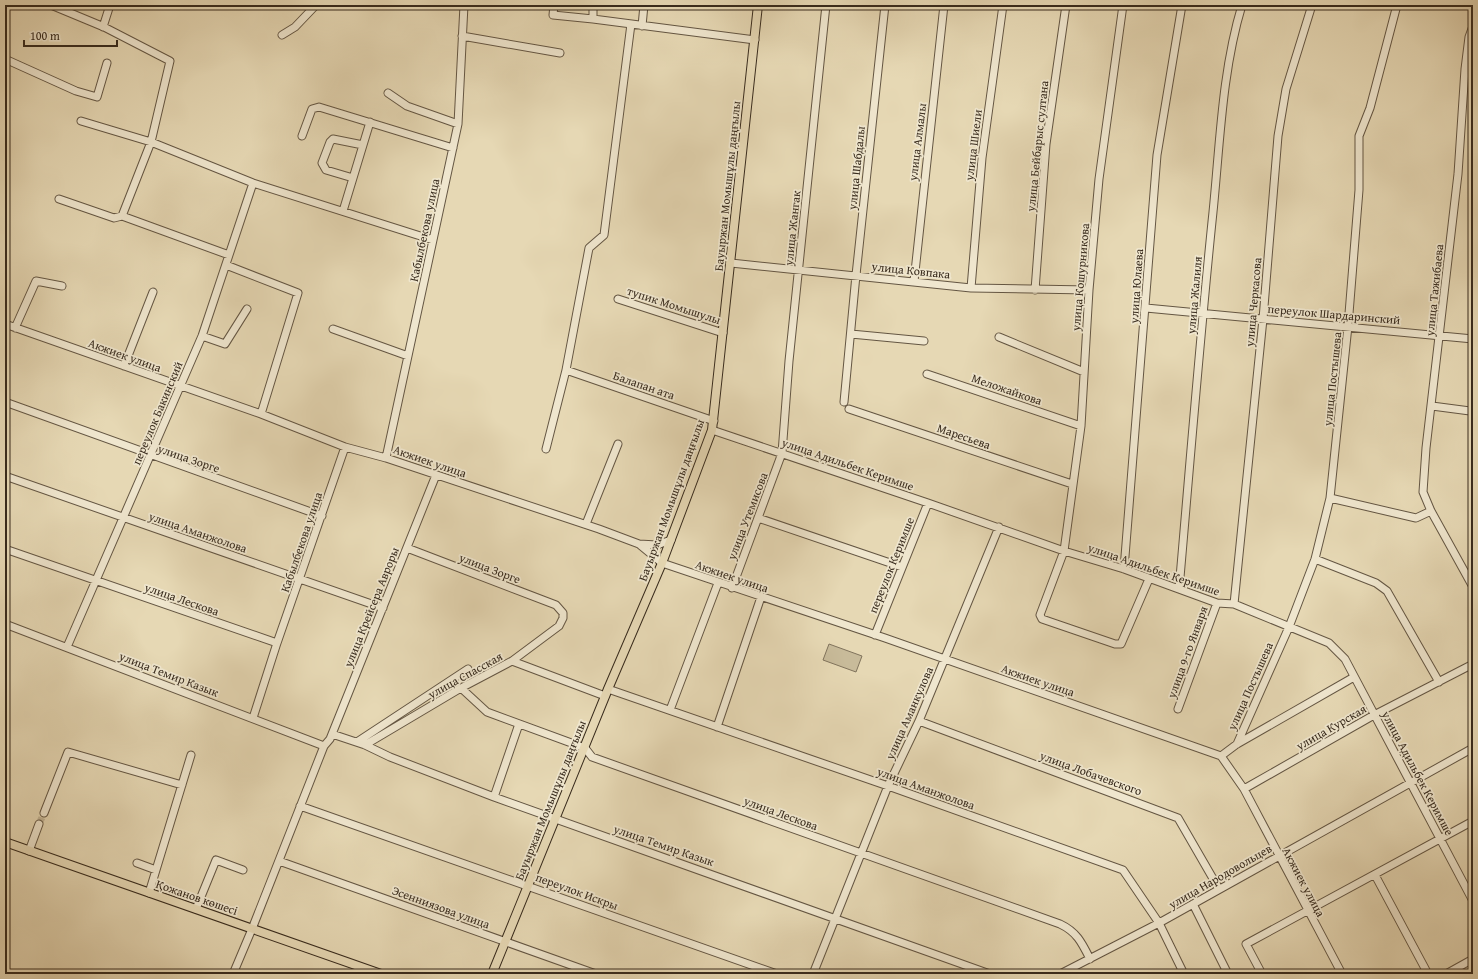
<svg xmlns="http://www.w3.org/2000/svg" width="1478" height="979" font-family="'Gentium Book Plus',serif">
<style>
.green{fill:#c8bb9a;stroke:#80735c}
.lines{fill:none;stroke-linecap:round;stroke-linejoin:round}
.minor-tunnel{stroke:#c3b596;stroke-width:7;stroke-dasharray:7 3.5;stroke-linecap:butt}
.minor-casing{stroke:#645643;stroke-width:9}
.major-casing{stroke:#382b1d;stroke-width:10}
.minor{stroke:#efe6ce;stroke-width:7}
.major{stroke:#e6d8b4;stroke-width:8}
.labels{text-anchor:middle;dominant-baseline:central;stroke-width:3.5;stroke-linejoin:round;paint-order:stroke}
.street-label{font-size:12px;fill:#382b1d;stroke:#efe6ce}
</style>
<rect width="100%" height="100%" fill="#e6d8b4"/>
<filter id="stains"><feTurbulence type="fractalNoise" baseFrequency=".005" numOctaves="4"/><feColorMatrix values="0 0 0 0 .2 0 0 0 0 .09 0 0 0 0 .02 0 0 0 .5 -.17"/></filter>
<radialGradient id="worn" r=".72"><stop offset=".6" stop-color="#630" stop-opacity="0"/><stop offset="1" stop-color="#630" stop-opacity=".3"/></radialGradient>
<!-- green -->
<path class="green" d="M829,644L862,656L856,672L823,660Z"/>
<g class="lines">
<!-- minor-tunnel -->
<path class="minor-tunnel" d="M39,824L44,813"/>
<defs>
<path id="minor" d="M51,5L104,27L170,61L151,142L122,216
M554,5L553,15L593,19
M593,5V19L755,40
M1123,5L1099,179L1089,290L1081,426L1064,551L1040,615L1042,619L1115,644H1121L1149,579
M642,26L644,5
M1473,26L1469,37L1465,69L1458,174L1426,448L1423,492L1431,511L1473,587
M103,27L110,5
M282,35L295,27L316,5
M462,36L560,53
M5,59L76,91L97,97L107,63
M1465,69L1473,71
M388,93L407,106L458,124
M81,121L151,142L253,183L433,240
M302,136L312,109L319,107L453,148
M353,178L326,170L322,163L330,142L333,139L363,145
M59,199L114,218L122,216L229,255
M343,211L370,122
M731,263L971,288L1089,290
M226,265L298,293L261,414
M914,281L944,5
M971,288L982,158L1003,5
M1035,290L1046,144L1066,5
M618,299L723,333
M1146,308L1473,339
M5,324L261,414L345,447L386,458L599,529L639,544L662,563L885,638L1221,756L1244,789L1342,974
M15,328L36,281L62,286
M333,329L408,356
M851,334L924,341
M202,336L225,344L247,309
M999,337L1084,372
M124,366L153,292
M566,370L714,421
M927,374L1081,426
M5,402L322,516
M844,402L856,275L885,5
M1432,406L1470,411L1473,414
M849,409L1072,484
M712,430L928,503L1064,551L1124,569L1217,603L1234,604L1329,643L1345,659L1473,901
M546,449L566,370L589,248L604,235L631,24
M386,458L458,124L464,5
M5,476L383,608
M1330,498L1416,518L1431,511
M758,518L902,567
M586,524L618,444
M639,544L657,545L671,540
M5,549L277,643L253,718
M1315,559L1376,583L1387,591L1439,682
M1124,569L1157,155L1182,5
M732,588L782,453L789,361L826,5
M1179,589C1190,463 1200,337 1213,212C1220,143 1222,71 1242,5
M1234,604L1263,319L1278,136L1286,89L1312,5
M5,624L324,746
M875,635L928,503
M277,643L345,447
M67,647L202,336L253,183
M512,661L605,696
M461,688L487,712L585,748L592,757L1060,924C1077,932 1082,943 1090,959
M608,689L888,786L1123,870L1159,923L1184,974
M1178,709L1217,603
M670,710L718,583
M919,721L1178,818L1219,889
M717,727L761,597
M332,734L365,745L390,757L494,797L990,974
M357,742L468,669
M1237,744L1289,627L1315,559L1330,498L1348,326L1359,190V136L1370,108L1397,5
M365,745L461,688L512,661L559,626L563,618V613L556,605L407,548
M1221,756L1237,744L1354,677
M1244,789L1374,715L1473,664
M494,797L519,724
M300,806L777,974
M44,813L68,752L182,785
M29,851L39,824
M279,861L596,974
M137,863L156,870
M1375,875L1428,974
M149,893L191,755
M1193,904L1228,974
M196,909L216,860L243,870
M233,974L252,929L324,746L330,739L436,475
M813,974L888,786L919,721L999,527
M1060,974L1159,923L1473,748
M1262,974L1246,944L1473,821
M1446,974L1473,959"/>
<path id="major" d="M5,842L381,974
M492,974L608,689L662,563L712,430L758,5"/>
</defs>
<!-- minor casing -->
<use href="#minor" class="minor-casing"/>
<!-- major casing -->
<use href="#major" class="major-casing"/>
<!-- minor -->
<use href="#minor" class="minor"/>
<!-- major -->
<use href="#major" class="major"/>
</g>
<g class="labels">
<!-- street labels -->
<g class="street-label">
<text transform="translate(917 142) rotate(-83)">улица Алмалы</text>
<text transform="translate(973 145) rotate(-83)">улица Шиели</text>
<text transform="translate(1037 146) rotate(-84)">улица Бейбарыс султана</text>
<text transform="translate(856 168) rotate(-84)">улица Шабдалы</text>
<text transform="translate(727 186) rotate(-84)">Бауыржан Момышұлы даңғылы</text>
<text transform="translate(792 228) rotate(-84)">улица Жангак</text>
<text transform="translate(424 230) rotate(-78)">Кабылбекова улица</text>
<text transform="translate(911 270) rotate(6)">улица Ковпака</text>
<text transform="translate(1080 277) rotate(-85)">улица Кошурникова</text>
<text transform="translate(1136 286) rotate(-86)">улица Юлаева</text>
<text transform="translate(1434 290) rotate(-84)">улица Тажибаева</text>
<text transform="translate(1194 295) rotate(-85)">улица Жалиля</text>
<text transform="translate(1253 302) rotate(-85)">улица Черкасова</text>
<text transform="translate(674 305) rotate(18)">тупик Момышулы</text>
<text transform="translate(1334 314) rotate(5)">переулок Шардаринский</text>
<text transform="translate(125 355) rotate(20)">Акжиек улица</text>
<text transform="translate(1332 379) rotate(-84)">улица Постышева</text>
<text transform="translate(644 385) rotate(19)">Балапан ата</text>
<text transform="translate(1007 389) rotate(19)">Меложайкова</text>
<text transform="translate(157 413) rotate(-67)">переулок Бакинский</text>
<text transform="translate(964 436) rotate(19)">Маресьева</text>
<text transform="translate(189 458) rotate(19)">улица Зорге</text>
<text transform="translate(430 461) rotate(19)">Акжиек улица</text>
<text transform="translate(848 464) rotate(19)">улица Адильбек Керимше</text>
<text transform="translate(671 500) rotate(-70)">Бауыржан Момышұлы даңғылы</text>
<text transform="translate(747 516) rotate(-69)">улица Утемисова</text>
<text transform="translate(198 532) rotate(19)">улица Аманжолова</text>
<text transform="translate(301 542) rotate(-71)">Кабылбекова улица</text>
<text transform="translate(891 565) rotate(-68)">переулок Керимше</text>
<text transform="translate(490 568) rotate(21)">улица Зорге</text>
<text transform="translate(1154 569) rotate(19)">улица Адильбек Керимше</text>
<text transform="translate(732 576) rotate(19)">Акжиек улица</text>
<text transform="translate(182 599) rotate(19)">улица Лескова</text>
<text transform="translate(371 607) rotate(-68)">улица Крейсера Авроры</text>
<text transform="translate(1187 652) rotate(-70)">улица 9-го Января</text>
<text transform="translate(169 674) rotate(21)">улица Темир Казык</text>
<text transform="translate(465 675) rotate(-29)">улица Спасская</text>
<text transform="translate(1038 680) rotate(19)">Акжиек улица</text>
<text transform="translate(1250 686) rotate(-66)">улица Постышева</text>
<text transform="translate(909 713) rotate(-66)">улица Аманкулова</text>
<text transform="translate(1331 727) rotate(-30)">улица Курская</text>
<text transform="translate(1091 773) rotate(20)">улица Лобачевского</text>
<text transform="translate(1418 773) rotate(62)">улица Адильбек Керимше</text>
<text transform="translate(926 788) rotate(20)">улица Аманжолова</text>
<text transform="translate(550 800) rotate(-68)">Бауыржан Момышұлы даңғылы</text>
<text transform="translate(781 813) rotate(20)">улица Лескова</text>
<text transform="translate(664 845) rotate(19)">улица Темир Казык</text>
<text transform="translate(1220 876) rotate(-30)">улица Народовольцев</text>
<text transform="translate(1304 882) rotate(62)">Акжиек улица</text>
<text transform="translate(577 891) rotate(20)">переулок Искры</text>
<text transform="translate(197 897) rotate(19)">Қожанов көшесі</text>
<text transform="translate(441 907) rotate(20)">Эсенниязова улица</text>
</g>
</g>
<!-- margin -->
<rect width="1478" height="979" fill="none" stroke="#e6d8b4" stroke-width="20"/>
<rect x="6" y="6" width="1466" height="967" fill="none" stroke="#382b1d" stroke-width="2"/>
<rect x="10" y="10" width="1458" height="959" fill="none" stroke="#382b1d"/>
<!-- scale -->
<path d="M24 40v6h93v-6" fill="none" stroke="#382b1d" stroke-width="2"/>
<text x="30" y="40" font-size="12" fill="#382b1d" stroke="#efe6ce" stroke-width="3" paint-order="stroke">100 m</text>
<rect width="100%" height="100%" filter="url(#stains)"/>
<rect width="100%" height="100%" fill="url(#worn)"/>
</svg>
